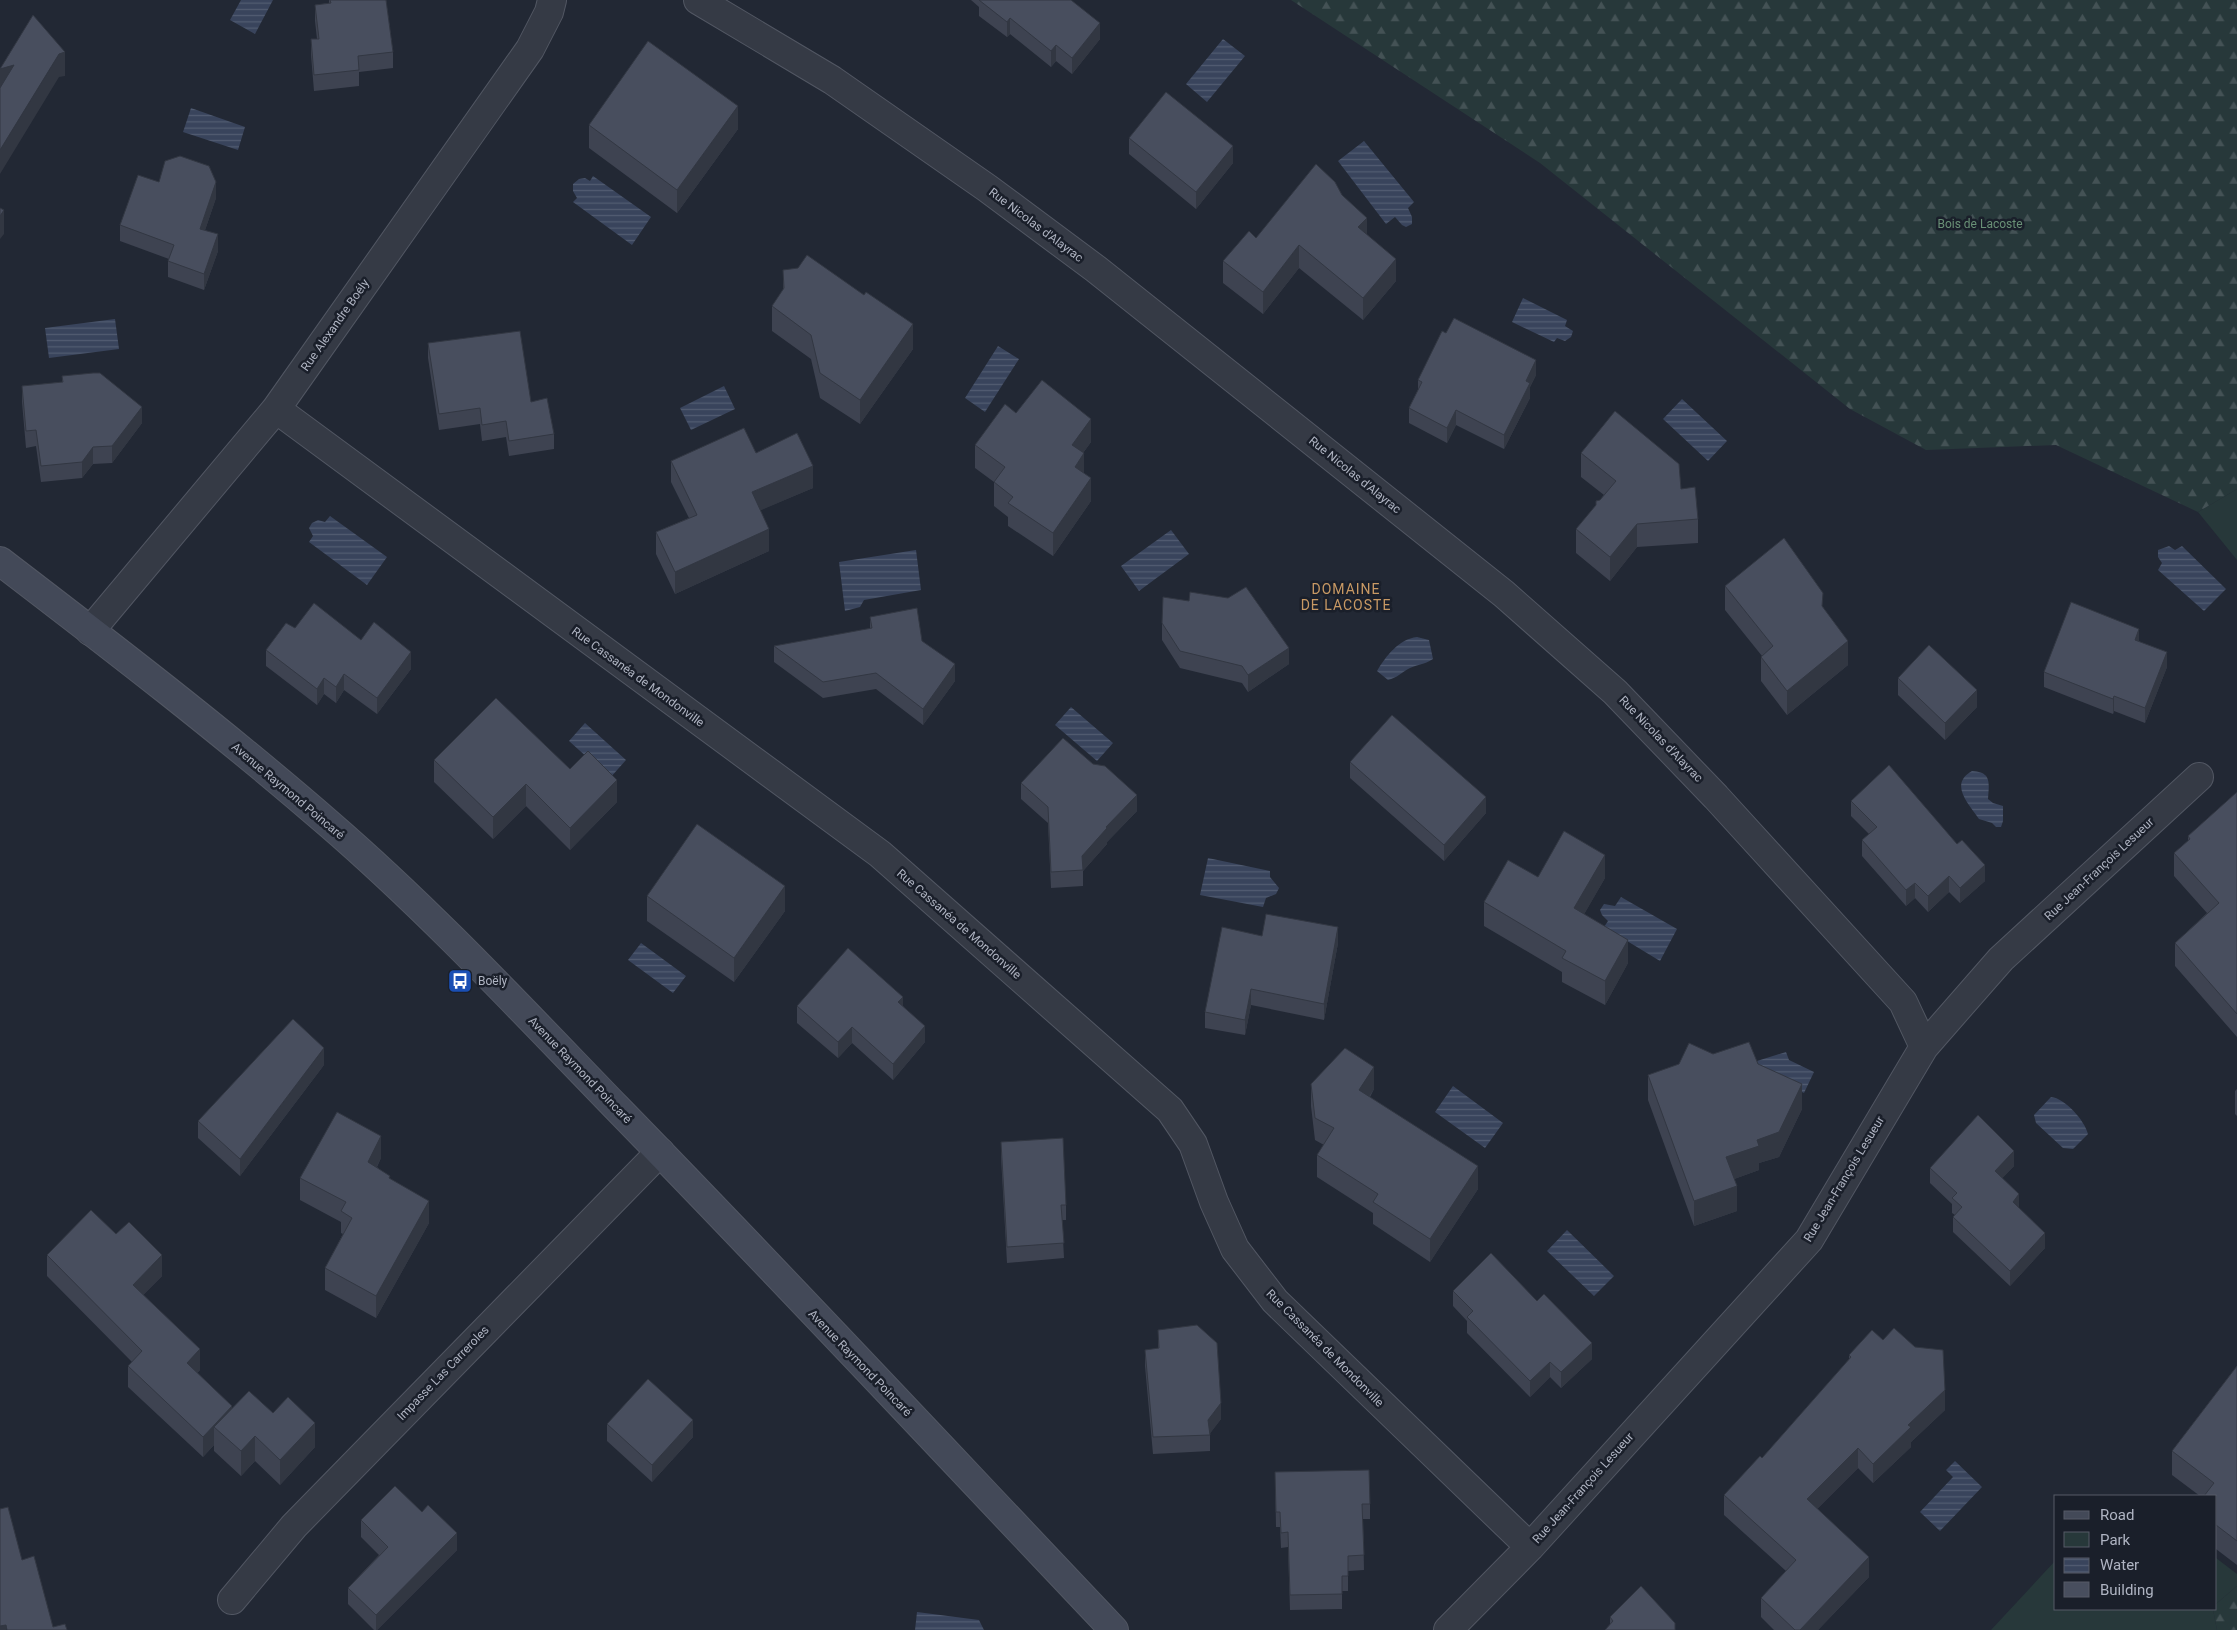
<svg xmlns="http://www.w3.org/2000/svg" width="2237" height="1630" font-family="Roboto,sans-serif">
<style>
.green{fill:#27383a}
.forest{fill:url(#forest-firs)}
.water{fill:url(#water-rules)}
.lines{fill:none;stroke-linecap:round;stroke-linejoin:round}
.minor-casing{stroke:#525763;stroke-width:30}
.secondary-casing{stroke:#525763;stroke-width:30}
.minor{stroke:#353a45;stroke-width:28}
.secondary{stroke:#434958;stroke-width:28}
.wall{fill:#3e4351}
.shaded-wall{fill:#323742}
.building{fill:#484e5e;stroke:#323742}
.labels{text-anchor:middle;dominant-baseline:central;stroke-width:5;stroke-linejoin:round;paint-order:stroke}
.park-label{font-size:12px;fill:#699076;stroke:#1a1f2a}
.street-label{font-size:12px;fill:#afb4c2;stroke:#1a1f2a}
.poi-label{font-size:12px;fill:#afb4c2;stroke:#1a1f2a;text-anchor:start}
.neighbourhood-label{font-size:14px;letter-spacing:1px;fill:#c89964;stroke:#1a1f2a}
</style>
<defs>
<pattern id="forest-firs" width="22" height="20" patternUnits="userSpaceOnUse" patternTransform="scale(1.25)"><rect width="22" height="20" fill="#27383a"/><path d="M5 1l3.5 6h-7zM16 11l3.5 6h-7z" fill="#445255"/></pattern>
<pattern id="water-rules" width="6" height="5" patternUnits="userSpaceOnUse" patternTransform="scale(1.25)"><rect width="6" height="5" fill="#39445c"/><path d="M0 2.5h6" fill="none" stroke="#535d72"/></pattern>
</defs>
<rect width="100%" height="100%" fill="#222834"/>
<!-- green -->
<path class="green" d="M2237,489V560L2198,512Z
M2216,1558L2237,1574V1586L2216,1604Z
M2056,1560V1609H2213L2217,1630H1991Z"/>
<!-- forest -->
<path class="forest" d="M1291,0H2237V489L2198,512L2056,445L1926,450L1850,409L1540,163Z
M2237,1586V1630H2217L2213,1609H2216V1604Z"/>
<!-- water -->
<path class="water" d="M241,0H273L255,34L230,20Z
M1223,39L1245,56L1207,102L1186,84Z
M191,108L245,127L238,150L183,132Z
M1364,141L1414,202L1408,208L1412,217V224L1406,227L1402,225L1395,217L1386,224L1338,161Z
M593,176L651,217L632,245L573,202L577,198L573,191V184L579,179L585,178L590,181Z
M1523,298L1567,320L1565,326L1573,331L1571,337L1565,341L1557,338L1554,342L1512,322Z
M115,319L119,349L49,358L45,328Z
M998,346L1019,359L985,412L965,398Z
M724,386L735,409L691,430L680,408Z
M1682,399L1727,441L1708,461L1663,419Z
M330,516L387,557L367,585L309,542L313,536L309,528L312,523L318,520L325,522Z
M1171,530L1189,554L1139,591L1121,566Z
M2169,546L2175,550L2182,546L2226,589L2204,611L2158,570L2162,563L2158,557V550Z
M916,550L921,590L864,600L860,607L845,611L839,562Z
M1417,637L1429,640L1433,659C1423,665 1419,664 1410,668C1402,672 1397,678 1388,680L1377,671C1386,656 1399,639 1417,637Z
M1071,707L1113,743L1097,761L1055,725Z
M585,723L626,760L610,778L569,741Z
M1972,771C1992,772 1989,783 1988,799L1993,803L2003,806V821L2001,827H1996L1992,823L1979,819C1968,803 1949,784 1972,771Z
M1208,858L1270,871V877L1279,888L1276,894L1266,898L1263,907L1200,895Z
M1621,897L1677,929L1660,961L1604,927L1608,921L1602,915L1600,910L1604,904L1615,906Z
M641,943L686,976L673,993L628,960Z
M1786,1052L1789,1060L1814,1072L1804,1093L1769,1076L1762,1079L1757,1061Z
M1453,1086L1503,1123L1485,1148L1435,1112Z
M2051,1097C2065,1098 2085,1121 2088,1134L2073,1149L2063,1148L2036,1123L2034,1115Z
M1567,1230L1614,1276L1594,1296L1547,1251Z
M1955,1461L1982,1487L1940,1531L1920,1512L1953,1477L1946,1470Z
M917,1612L979,1620L984,1630H915Z"/>
<g class="lines">
<defs>
<path id="minor" d="M698,0L832,80L987,188L1096,269L1504,594L1615,692L1716,797L1903,1002L1924,1047
M276,409L880,854L1170,1110L1193,1144L1214,1202L1235,1249L1275,1301L1530,1547
M90,631L276,409L530,49L549,12L552,0
M232,1600L294,1526L660,1152
M1448,1630L1530,1547L1809,1240L1924,1047L2001,959L2199,777"/>
<path id="secondary" d="M0,561C111,646 222,731 328,823C430,911 522,1010 616,1107C784,1279 948,1455 1114,1630"/>
</defs>
<!-- minor casing -->
<use href="#minor" class="minor-casing"/>
<!-- secondary casing -->
<use href="#secondary" class="secondary-casing"/>
<!-- minor -->
<use href="#minor" class="minor"/>
<!-- secondary -->
<use href="#secondary" class="secondary"/>
</g>
<!-- wall -->
<path class="wall" d="M329,0H386L393,52V68L359,72V86L314,91L311,55V39H317L315,21V5L329,3Z
M971,0H1071L1100,39L1072,74L1056,61L1051,67L1010,34L1007,37L979,16V7Z
M589,125L738,129L677,213L589,148Z
M1129,138L1233,163L1196,209L1129,154Z
M159,182L216,198L205,230L218,251L204,290L168,277V261L169,259L120,241V225Z
M1342,195L1396,281L1363,320L1299,268L1263,314L1223,283V261L1256,238Z
M783,270L913,349L860,424L820,398L811,359L772,331V306L783,290Z
M428,343L531,402L554,434V449L509,456L506,437L482,441L480,424L439,430L428,358Z
M1536,375L1530,387V398L1504,449L1456,425L1447,443L1409,423V408L1418,390V380Z
M62,376L142,423L112,463L93,464L82,478L41,482L36,446L26,448L22,402V386L62,382Z
M1016,413L1091,442L1083,453L1084,473L1091,501L1053,556L1008,526V517L994,506V482L975,468V445Z
M756,453L813,488L760,510L769,551L675,594L656,554V532L689,518L671,482V461Z
M1581,453L1681,489L1698,519V543L1637,547L1610,581L1576,553V529L1596,506V501L1600,500L1604,495L1581,477Z
M1725,586L1823,607L1848,665L1787,715L1761,681V657L1762,656L1725,610Z
M870,617L922,641L955,681L923,725L876,689L823,698L774,662V646L870,629Z
M1162,623L1289,664L1248,692L1242,683L1180,668L1162,640Z
M295,628L361,640L411,669L377,714L344,690L336,703L324,694L317,705L266,666V650Z
M2139,641L2167,667L2145,723L2114,711L2113,714L2044,687V672Z
M1898,678L1977,707L1945,740L1898,695Z
M434,760L570,769L617,802L570,850L526,806L493,839L434,782Z
M1350,762L1486,813L1444,861L1350,778Z
M1021,783L1137,811L1107,842V844L1083,871V886L1051,888L1048,823L1021,799Z
M2237,792V1037L2175,966V943L2207,913L2174,876V853L2188,841V836Z
M1851,801L1985,881L1960,903L1949,892L1928,912L1915,898L1906,906L1862,856V840L1869,834L1851,816Z
M1538,877L1605,878L1584,914L1628,963L1605,1005L1562,982V972L1484,926V902Z
M647,896L785,911L734,982L647,921Z
M1262,936L1338,943L1324,1020L1251,1005L1245,1035L1205,1028V1012Z
M797,1006H903L925,1042L893,1080L852,1043L838,1058L797,1023Z
M1713,1054L1758,1064L1802,1109L1779,1157L1759,1163V1170L1734,1179L1737,1211L1694,1226L1648,1100V1075Z
M324,1065L240,1176L198,1138V1121Z
M1311,1084L1374,1089L1370,1097L1478,1189L1430,1262L1373,1224V1213L1317,1177V1155L1324,1145L1315,1140L1311,1106Z
M2237,1089V1116L2235,1114V1091Z
M1001,1142L1066,1205V1220H1062L1064,1258L1007,1263L1001,1157Z
M381,1158L377,1167L390,1179L429,1223L376,1318L325,1290V1268L343,1234L341,1233V1222L300,1200V1178Z
M2014,1166L2002,1178L2019,1208L2045,1248L2010,1286L1953,1232V1217L1955,1215L1952,1213V1204L1930,1183V1168Z
M116,1234L162,1276L143,1295L200,1370L197,1373L232,1409L273,1413L315,1447L280,1485L255,1461L241,1476L214,1451V1445L203,1457L128,1387V1366L132,1362L47,1276V1255Z
M1453,1291L1592,1359L1561,1388L1550,1377L1530,1397L1467,1333V1321L1453,1306Z
M1158,1330L1221,1419L1210,1433V1451L1153,1454L1145,1366V1350L1158,1349Z
M1849,1355L1945,1410L1911,1442V1447L1873,1483L1858,1468L1817,1509L1869,1577L1818,1630H1774L1761,1617V1598L1786,1571L1724,1515V1495L1762,1458L1849,1360Z
M2237,1366V1565L2216,1549V1496H2200L2172,1475V1451Z
M607,1424L693,1437L652,1482L607,1441Z
M1275,1472L1370,1504V1519H1363L1364,1570L1348,1571V1591H1342V1609L1290,1610L1288,1547L1281,1548L1280,1527H1276Z
M422,1512L457,1550L377,1630H374L348,1604V1588L379,1555L361,1537V1520Z
M1610,1617L1675,1630L1610,1625Z"/>
<!-- shaded-wall -->
<path class="shaded-wall" d="M1010,18V34L1007,37V22Z
M1100,23V39L1072,74V58Z
M1056,45V61L1051,67V51Z
M65,52V76L59,77L0,174V150L59,54Z
M14,65L0,92V69Z
M738,106V129L677,213V190Z
M1233,146V163L1196,209V192Z
M216,182V198L200,245V229Z
M4,210V234L0,239V216Z
M1367,218V240L1358,227Z
M218,234V251L204,290V274Z
M1299,245V268L1263,314V292Z
M1396,259V281L1363,320V298Z
M913,324V349L860,424V400Z
M1536,360V375L1530,387V398L1504,449V435L1526,381Z
M142,407V423L112,463V446Z
M1456,410V425L1447,443V428Z
M1091,419V442L1072,468V445Z
M93,447V464L82,478V462Z
M1084,453V476L1075,467Z
M813,466V488L752,514V492Z
M1091,478V501L1053,556V533Z
M1637,524V547L1610,581V557Z
M769,529V551L675,594V572Z
M2139,629V644L2135,640Z
M1848,641V665L1787,715V691Z
M1289,648V664L1248,692V675Z
M411,652V669L377,714V698Z
M2167,652V667L2145,723V708Z
M955,664V681L923,725V709Z
M344,674V690L336,703V687Z
M324,678V694L317,705V689Z
M1977,690V707L1945,740V723Z
M2114,696V711L2113,714V699Z
M617,780V802L570,850V828Z
M526,784V806L493,839V817Z
M1137,795V811L1107,842V844L1083,871L1082,856L1106,827Z
M1486,797V813L1444,861V845Z
M1605,855V878L1574,932V908Z
M1985,865V881L1960,903V888Z
M1949,876V892L1928,912V896Z
M1915,883V898L1906,906V890Z
M785,886V911L734,982V958Z
M1338,927V943L1324,1020V1004Z
M1628,940V963L1605,1005V981Z
M1251,989V1005L1245,1035V1020Z
M903,997V1013L898,1002Z
M925,1026V1042L893,1080V1064Z
M852,1027V1043L838,1058V1042Z
M324,1048V1065L240,1176V1159Z
M1374,1067V1089L1359,1112V1090Z
M1802,1084V1109L1779,1157L1759,1163V1170L1726,1182V1157L1757,1140Z
M381,1136V1158L368,1184V1162Z
M2014,1151V1166L1995,1186V1171Z
M1478,1166V1189L1430,1262V1239Z
M1737,1186V1211L1694,1226V1201Z
M2019,1194V1209L2013,1202Z
M429,1201V1223L376,1318V1296Z
M2045,1233V1248L2010,1286V1271Z
M162,1255V1276L133,1305V1285Z
M1592,1343V1359L1561,1388V1372Z
M200,1349V1370L187,1384V1363Z
M1550,1362V1377L1530,1397V1381Z
M1945,1390V1410L1911,1442V1447L1873,1483V1464L1908,1425Z
M1221,1403V1419L1209,1435L1208,1420Z
M232,1406V1426L214,1427V1445L203,1457V1437Z
M693,1420V1437L652,1482V1465Z
M315,1423V1447L280,1485V1460Z
M255,1436V1461L241,1476V1451Z
M1858,1448V1468L1807,1519V1499Z
M457,1533V1550L377,1630H376V1615Z
M1869,1557V1577L1818,1630H1800Z
M6,1625V1630H0V1626Z"/>
<!-- building -->
<path class="building" d="M330,0H386L393,52L358,56L359,70L314,75L311,39H319L315,5L331,3Z
M979,0H1071L1100,23L1072,58L1056,45L1051,51L1010,18L1007,22Z
M33,15L65,52L59,54L0,150V88L14,65L0,69Z
M648,41L738,106L677,190L589,125Z
M1166,92L1233,146L1196,192L1129,138Z
M180,156L209,166L216,182L200,229L218,234L204,274L168,261L174,245L120,225L138,175L159,182L165,161Z
M1316,164L1335,182L1342,195L1367,218L1358,227L1396,259L1363,298L1299,245L1263,292L1223,261L1249,231L1256,238Z
M0,208L4,210L0,216Z
M807,255L864,295L866,292L913,324L860,400L820,373L811,335L772,306L784,288L783,270L798,268Z
M1454,318L1536,360L1526,381L1530,383L1504,435L1456,410L1447,428L1409,408L1422,382L1418,380L1442,331L1446,333Z
M520,331L531,402L547,398L554,434L509,441L506,421L482,425L480,408L439,414L428,343Z
M93,373H100L142,407L112,446L93,447L82,462L41,466L36,430L26,431L22,386L63,382L62,376Z
M1042,380L1091,419L1072,445L1084,453L1075,467L1091,478L1053,533L1008,503L1013,497L994,482L1005,467L975,445L1005,404L1016,413Z
M1615,411L1679,464L1681,489L1695,487L1698,519L1637,524L1610,557L1576,529L1596,505V501L1600,500L1616,481L1581,453Z
M744,428L756,453L797,433L813,466L752,492L769,529L675,572L656,532L697,515L671,461Z
M1784,538L1823,593L1822,606L1848,641L1787,691L1761,657L1773,646L1725,586Z
M1246,587L1289,648L1248,675L1242,666L1180,651L1162,623L1163,597L1189,601L1190,592L1228,598Z
M2071,602L2139,629L2135,640L2167,652L2145,708L2114,696L2113,699L2044,672Z
M314,603L361,640L374,622L411,652L377,698L344,674L336,687L324,678L317,689L266,650L286,623L295,628Z
M917,608L922,641L955,664L923,709L876,673L823,682L774,646L872,628L870,617Z
M1929,645L1977,690L1945,723L1898,678Z
M496,698L570,769L588,751L617,780L570,828L526,784L493,817L434,760Z
M1392,715L1486,797L1444,845L1350,762Z
M1063,738L1093,764L1105,766L1137,795L1106,827L1107,828L1082,856L1083,870L1051,872L1048,807L1021,783Z
M1889,765L1957,844L1962,840L1985,865L1960,888L1949,876L1928,896L1915,883L1906,890L1862,840L1877,827L1851,801Z
M2237,792V1014L2175,943L2219,903L2174,853L2190,839L2188,836Z
M697,824L785,886L734,958L647,896Z
M1564,831L1605,855L1574,908L1628,940L1605,981L1562,958L1566,951L1484,902L1508,860L1538,877Z
M1266,914L1338,927L1324,1004L1251,989L1245,1020L1205,1012L1222,927L1262,936Z
M848,948L903,997L898,1002L925,1026L893,1064L852,1027L838,1042L797,1006Z
M293,1019L324,1048L240,1159L198,1121Z
M1749,1042L1758,1064L1802,1084L1779,1132L1757,1140L1759,1146L1726,1157L1737,1186L1694,1201L1648,1075L1679,1064L1689,1043L1713,1054Z
M1345,1048L1374,1067L1359,1090L1478,1166L1430,1239L1373,1202L1378,1194L1317,1155L1334,1128L1315,1118L1311,1084Z
M337,1112L381,1136L368,1162L390,1176L389,1178L429,1201L376,1296L325,1268L352,1218L341,1211L346,1202L300,1178Z
M1978,1115L2014,1151L1995,1171L2019,1194L2013,1202L2045,1233L2010,1271L1953,1217L1962,1207L1952,1198L1957,1193L1930,1168Z
M1063,1138L1066,1205H1061L1064,1243L1007,1247L1001,1142Z
M91,1210L116,1234L129,1222L162,1255L133,1285L200,1349L187,1363L232,1406L203,1437L128,1366L142,1351L47,1255Z
M1491,1253L1537,1301L1544,1294L1592,1343L1561,1372L1550,1362L1530,1381L1467,1317L1473,1311L1453,1291Z
M1197,1325L1217,1343L1221,1403L1208,1420L1210,1435L1153,1437L1145,1350L1159,1348L1158,1330Z
M1894,1328L1915,1347L1943,1350L1945,1390L1908,1425L1911,1427L1873,1464L1858,1448L1807,1499L1869,1557L1800,1630H1795L1761,1598L1796,1560L1724,1495L1760,1456L1762,1458L1851,1357L1849,1355L1872,1330L1883,1340Z
M2237,1366V1541L2216,1525V1496H2204L2214,1483L2172,1451Z
M648,1379L693,1420L652,1465L607,1424Z
M249,1391L273,1413L288,1397L315,1423L280,1460L255,1436L241,1451L214,1427Z
M1369,1470L1370,1504H1362L1364,1555L1348,1556V1576H1342V1594L1290,1595L1288,1532L1281,1533L1280,1512H1276L1275,1472Z
M395,1486L422,1512L428,1505L457,1533L376,1615L348,1588L388,1547L361,1520Z
M8,1507L22,1560L34,1556L53,1627L65,1624L67,1630H7L6,1625L0,1626V1509Z
M1641,1586L1675,1623V1630H1605L1613,1621L1610,1617Z"/>
<!-- icons -->
<defs>
<symbol id="bus-square" viewBox="-11 -11 22 22"><rect x="-9" y="-9" width="18" height="18" rx="4" fill="#1a4fb4" stroke="#1a1f2a"/><path d="M-5-6H5V4H4V6H2V4H-2V6H-4V4H-5ZM-3.5-4V0h7V-4ZM-3.5 1.2v1.5H-2V1.2ZM2 1.2v1.5H3.5V1.2Z" fill="#fff"/></symbol>
</defs>
<g fill-rule="evenodd">
<use href="#bus-square" x="446" y="967" width="28" height="28"/>
</g>
<g class="labels">
<!-- park labels -->
<g class="park-label">
<text x="1980" y="224">Bois de Lacoste</text>
</g>
<!-- street labels -->
<g class="street-label">
<text transform="translate(1036 225) rotate(37)">Rue Nicolas d'Alayrac</text>
<text transform="translate(335 325) rotate(-55)">Rue Alexandre Boély</text>
<text transform="translate(1355 475) rotate(39)">Rue Nicolas d'Alayrac</text>
<text transform="translate(638 677) rotate(36)">Rue Cassanéa de Mondonville</text>
<text transform="translate(1661 739) rotate(46)">Rue Nicolas d'Alayrac</text>
<text transform="translate(288 791) rotate(40)">Avenue Raymond Poincaré</text>
<text transform="translate(2099 869) rotate(-43)">Rue Jean-François Lesueur</text>
<text transform="translate(959 924) rotate(41)">Rue Cassanéa de Mondonville</text>
<text transform="translate(580 1070) rotate(46)">Avenue Raymond Poincaré</text>
<text transform="translate(1844 1179) rotate(-59)">Rue Jean-François Lesueur</text>
<text transform="translate(1325 1348) rotate(45)">Rue Cassanéa de Mondonville</text>
<text transform="translate(860 1363) rotate(46)">Avenue Raymond Poincaré</text>
<text transform="translate(443 1373) rotate(-46)">Impasse Las Carreroles</text>
<text transform="translate(1583 1488) rotate(-48)">Rue Jean-François Lesueur</text>
</g>
<!-- poi labels -->
<g class="poi-label">
<text x="478" y="981">Boëly</text>
</g>
<!-- neighbourhood labels -->
<g class="neighbourhood-label">
<text x="1346" y="589">DOMAINE<tspan x="1346" dy="16">DE LACOSTE</tspan></text>
</g>
</g>
<!-- legend -->
<rect x="2054" y="1495" width="162" height="115" fill="#1a1f2a" stroke="#565b67"/>
<rect x="2064" y="1511" width="25" height="8" fill="#434958" stroke="#565b67"/>
<text x="2100" y="1520" font-size="15" fill="#afb4c2">Road</text>
<rect x="2064" y="1532" width="25" height="15" fill="#27383a" stroke="#565b67"/>
<text x="2100" y="1545" font-size="15" fill="#afb4c2">Park</text>
<rect x="2064" y="1558" width="25" height="15" fill="url(#water-rules)" stroke="#565b67"/>
<text x="2100" y="1570" font-size="15" fill="#afb4c2">Water</text>
<rect x="2064" y="1582" width="25" height="15" fill="#484e5e" stroke="#565b67"/>
<text x="2100" y="1595" font-size="15" fill="#afb4c2">Building</text>
</svg>
